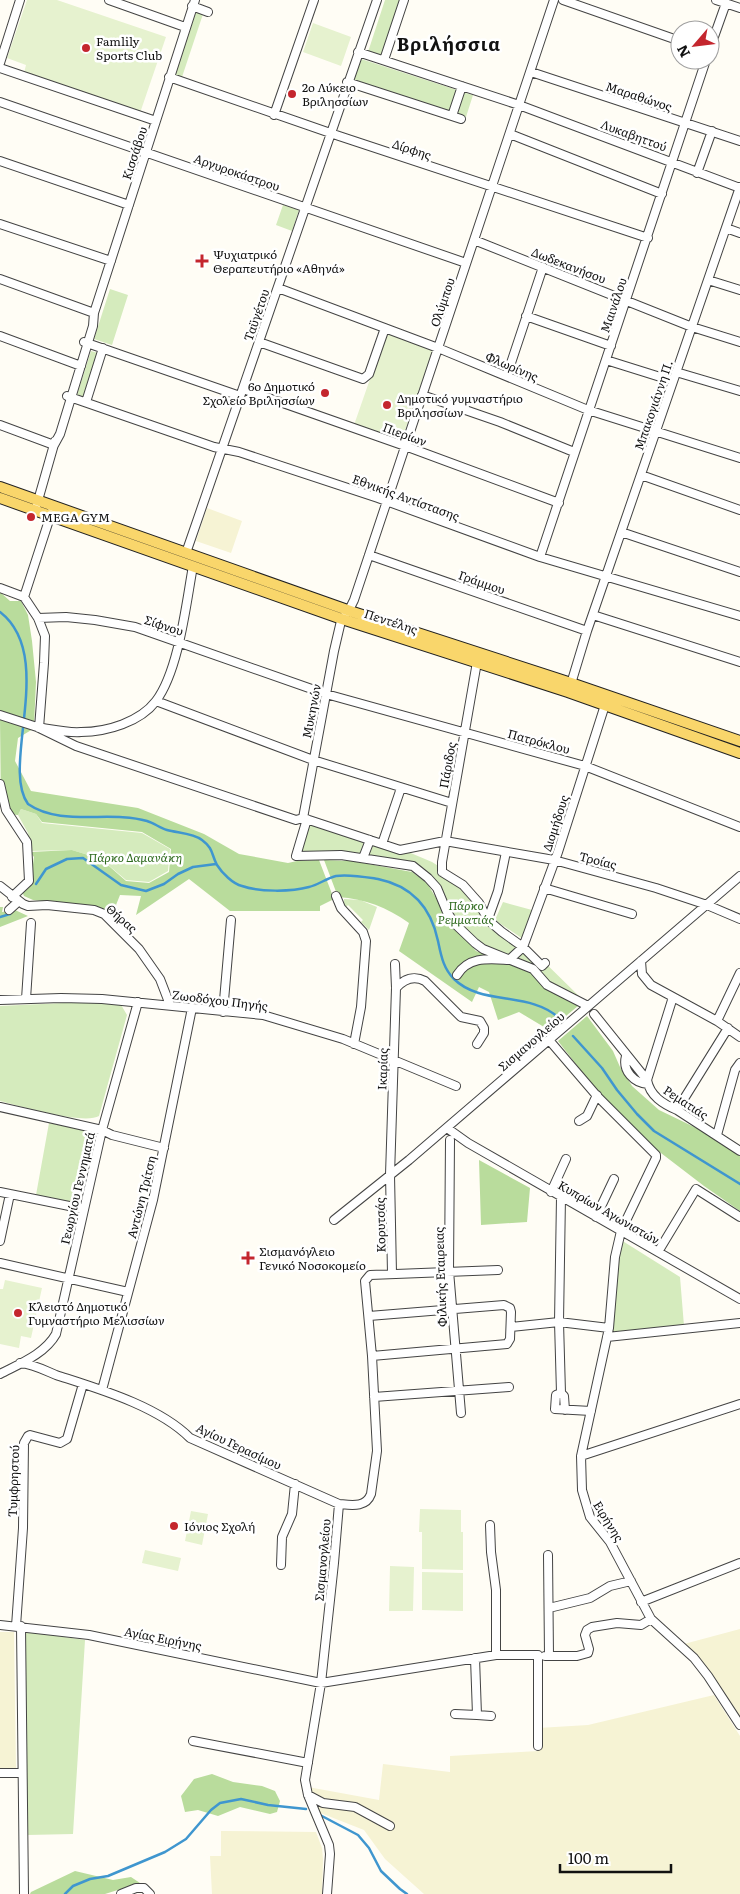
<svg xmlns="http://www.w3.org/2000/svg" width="740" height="1894" font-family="Literata,serif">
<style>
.farmland{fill:#f6f3d4}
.green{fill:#d5ebbd}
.forest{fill:#b9dc9c}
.pitch{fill:#e6f2cf}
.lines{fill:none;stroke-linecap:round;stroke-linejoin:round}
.stream{stroke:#3f96cf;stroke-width:2.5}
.minor-casing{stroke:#444;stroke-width:10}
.major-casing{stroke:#222;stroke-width:12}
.minor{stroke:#fff;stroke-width:8}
.major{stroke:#f9d66b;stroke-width:10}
.poi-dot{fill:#c4262e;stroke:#fff;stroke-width:2}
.labels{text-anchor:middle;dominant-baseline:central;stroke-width:5;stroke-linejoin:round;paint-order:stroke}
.poi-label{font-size:12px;fill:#111;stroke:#fff;text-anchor:start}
.street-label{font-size:12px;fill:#111;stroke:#fff}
.park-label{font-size:12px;font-style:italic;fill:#2f6b1f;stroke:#fff}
.district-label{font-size:18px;font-weight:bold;letter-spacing:1px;fill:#111;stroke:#fff}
</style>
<rect width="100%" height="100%" fill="#fffdf5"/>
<!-- farmland -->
<path class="farmland" d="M207,508L242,521L231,553L196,541Z
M740,1629V1718L708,1669L684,1644Z
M0,1632H14L16,1769H0Z
M714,1695L740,1736V1894H424L385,1859L364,1830L318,1812L308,1787L379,1800L383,1764L450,1772V1756L538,1751V1728L588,1725Z
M221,1831L316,1832L322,1848L323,1859L322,1894H212L210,1856H221Z"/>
<!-- green -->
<path class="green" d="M385,0H400L381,57L368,52Z
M196,12L203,14L182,77L175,75Z
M358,58L457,90L449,112L350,80Z
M462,92L473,95L466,117L459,115L456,111Z
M283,205L299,210L292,231L276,225Z
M110,289L128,295L112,345L94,339Z
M91,351L98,353L84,397L77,395Z
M21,809L36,814L42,823L142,833L170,849L168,871L149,882L126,880L101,859L72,850L30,851L28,833L18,815Z
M309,819L406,851L432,862L459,879L492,921L529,947L586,1003L578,1005L544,986L531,971L477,950L452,923L428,882L411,871L352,859L297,860Z
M344,899L360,900L377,907L369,930L361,922L363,920L348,905L346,907L344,904Z
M503,902L532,910L523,939L495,920Z
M63,1003H120L127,1015L99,1116C84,1125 19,1106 0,1101V1006Z
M49,1123L94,1132L78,1204L36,1195Z
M621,1240L680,1277L684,1326L610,1337Z
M24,1631L85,1640L73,1834L27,1835Z"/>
<!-- forest -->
<path class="forest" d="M0,592L10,601H21L28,615L32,641L36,682L34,725L0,713Z
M0,718L33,729L18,738L15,761L31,791L138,808L204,834L239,854L288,863L297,861L319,860L334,899L320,906V911H230L189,879L136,915L141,896L120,895L116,905L120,913L119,919L124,922L122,926L105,912L95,907L33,900L24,896L21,889L31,879L34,857L30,852L72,850L101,859L126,881L149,883L169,872L171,849L142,832L42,822L36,814L21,809L18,815L6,814L1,811Z
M324,860L352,861L412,872L427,883L451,923L476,951L531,972L543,987L578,1006L549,1030L519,1012L498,1020L489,992L479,987L472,1002L399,951L409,923C386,907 366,899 338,897Z
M0,907H3L2,912L15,910L28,916L0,927Z
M587,1016L613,1051L620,1067L632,1086L659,1110L715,1137L740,1155V1211L704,1186L657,1150L599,1094L558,1041Z
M479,1160L530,1188L527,1222L481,1225Z
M212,1774L233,1782L262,1786L275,1791L280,1801L277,1812L270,1814L240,1807L218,1816L198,1810L185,1812L181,1796L194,1779Z
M75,1871L113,1880L131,1877L140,1883L105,1894H30L31,1892Z"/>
<!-- pitch -->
<path class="pitch" d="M27,0H57L166,37L140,113L24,73L26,65L7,58Z
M313,23L351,37L341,66L303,52Z
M386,333L433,350L401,442L354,425Z
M5,1280L42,1288L31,1338L21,1336L19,1348L0,1344V1289H3Z
M420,1509L461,1510V1532H463V1570L422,1569V1532H419Z
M191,1511L208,1514L202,1545L185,1541Z
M145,1550L181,1558L178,1571L142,1563Z
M390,1566L414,1567L413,1611H389Z
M422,1572L463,1573V1611L422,1610Z"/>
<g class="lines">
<!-- stream -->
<path class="stream" d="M0,612C57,656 0,766 28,804C61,827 110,810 147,821C154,823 160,828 167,830C178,833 193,833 202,840C214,849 211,854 217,865C222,873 233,884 242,886C259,892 291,892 309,887C318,885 327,878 336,876C349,874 365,877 378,879C412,886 431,907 438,941C441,955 443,968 454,979C481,1006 530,991 559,1018
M36,884L46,869L67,859L83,858L121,885L146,891L164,884L178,874L193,867L216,864
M0,917L10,914
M573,1036L602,1068L617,1090L637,1114L654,1131L740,1184
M320,1815L358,1835L369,1848L381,1871L400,1889L407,1894
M65,1894L73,1886L90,1879L108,1876L165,1852L186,1839L211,1810L220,1803L241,1799L268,1805L306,1809"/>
<defs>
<path id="minor" d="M109,0L185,27
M563,0L680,41
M716,0L740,8
M192,6L208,12
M710,48L726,3
M358,52L519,105L740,188
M384,60L404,0
M0,63L20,0
M0,68L156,121
M531,72L740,141
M169,77L339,136L648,238
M347,82L461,119
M0,102L466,263
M274,115L314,0
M452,116L462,86
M510,134L662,194
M0,161L129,205
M697,173L712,131
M0,224L111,261
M726,228L740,233
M474,240L692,327L740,342
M0,279L94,313
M708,280L740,290
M278,288L438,348L588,410L740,458
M526,316L611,346
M0,336L81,366
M84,342L240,396
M259,342L363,379L369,374L385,328
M606,360L673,381
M676,372L740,391
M507,375L543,267
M243,389L405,446L559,503
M422,395L500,422L574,452
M67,396L214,447L239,452L378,498L540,557L740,616
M86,402L103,348
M0,425L54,445
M54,445L60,434L93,326L94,313L195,0
M641,475L740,510
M37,504L55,441
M621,532L740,572
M186,553L377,0
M369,555L587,631
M540,557L706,60
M0,588L24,597L38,618L45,636L44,663L39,728
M24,597L52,511
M593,615L740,662
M38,618L66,617L95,620L135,627L326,694L585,766L740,827
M570,687L587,631L740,187
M156,701L313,760L452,803
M0,715L37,727L76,746L296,820L303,818L400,850L445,841L554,860L656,888L707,905L740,919
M43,728C55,730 69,733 81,732C107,732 140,722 156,701C179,670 186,604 193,566
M0,784L6,810L27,842L29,881L12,897
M303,818L334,651L341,621L349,610L354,600L554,0
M307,819L296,856L341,855L413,866L428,878L437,888L447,912L454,923L475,943L483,949L533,969L547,985L588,1006
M382,844L401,788
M363,858L370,840
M442,872V862L477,662
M442,872L463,885L479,903L488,920L502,932L523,947L542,966L545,963
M0,886L23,904L28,906L47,905L94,910L104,914L139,949L160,979L170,1005
M544,888L632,914
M336,896L341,908L363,932L366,941L361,1007L354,1044
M9,910L19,901
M488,919L498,891L506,852
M641,961L642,974L651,985L717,1021L740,1037
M457,975C469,956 489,959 509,960L523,947L558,852L605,705
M396,988C404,979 414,975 425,981L461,1017L480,1021L484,1028V1033L477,1044
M26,999L31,923
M0,1000L61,998L102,999L263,1015L343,1039L456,1086
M223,1012L231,920
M594,1014L647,1080C650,1096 663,1104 677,1110L740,1151
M717,1021L740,973
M549,1040L597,1096L656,1155V1158L621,1231L615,1257L609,1328L581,1456L582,1490L590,1517L610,1542L651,1619L694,1658L708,1676L740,1725
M626,1056C622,1071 634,1083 648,1084
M647,1080L673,997
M0,1107L102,1130L112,1135L164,1148
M677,1110L728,1028
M579,1121L587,1116L597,1095
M447,1128L468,1143L740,1299
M717,1135L735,1070L740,1063
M450,1140L449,1271L461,1413
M0,1192L84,1209
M551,1192L566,1159
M561,1197L559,1322L561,1393L564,1396L565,1410
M596,1217L614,1179
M334,1220L409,1160L740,876
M0,1241L10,1194
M658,1252L696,1189L740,1217
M0,1263L128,1292
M392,1273L390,1175L396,988L395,964
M369,1316L504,1305L510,1308L511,1312L510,1339L507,1344L372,1356
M511,1327L559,1322L609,1328
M607,1337L740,1323
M20,1363C33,1364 44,1370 56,1375C99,1389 158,1406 190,1438L339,1504C351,1505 366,1508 371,1494L377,1451L372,1356L365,1281L370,1275L498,1270
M0,1374C19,1364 45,1354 56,1334L102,1130L138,1002
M102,1390L153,1200L192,1008
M561,1393L556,1395L555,1409L591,1411
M374,1397L509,1387
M581,1456L740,1404
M490,1525L491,1552L496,1590V1655
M281,1565L282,1537L292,1514L295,1484
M641,1602L740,1563
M549,1608L590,1598L610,1586L631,1581
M0,1625L89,1635L321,1683L496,1655H538V1746
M16,1626L23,1528L24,1443L28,1436L30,1435L60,1443L67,1439L83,1384
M21,1626L24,1894
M545,1656H549L548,1555
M549,1656H577L588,1653L589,1649L585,1635L587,1630L592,1627L617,1623L641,1625L651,1619
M475,1658L477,1715L491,1716
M455,1714L477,1715
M193,1741L308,1763
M0,1773H22
M308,1795L323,1803L355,1807L390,1826
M121,1894L136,1888H144L150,1894
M327,1894L330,1854L329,1845L308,1795L305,1780L321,1683L334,1563L339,1504"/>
<path id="major" d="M0,487L353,612L571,683L740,741
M0,498L342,619L568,692L740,753"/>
</defs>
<!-- minor casing -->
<use href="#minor" class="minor-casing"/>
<!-- major casing -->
<use href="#major" class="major-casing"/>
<!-- minor -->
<use href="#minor" class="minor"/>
<!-- major -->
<use href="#major" class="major"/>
</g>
<!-- markers -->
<g class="poi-dot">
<circle cx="86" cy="48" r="5"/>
<circle cx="292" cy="94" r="5"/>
<path d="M199.5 253.5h5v5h5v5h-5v5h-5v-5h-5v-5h5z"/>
<circle cx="325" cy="393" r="5"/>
<circle cx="387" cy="405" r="5"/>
<circle cx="31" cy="517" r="5"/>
<path d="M245.5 1250.5h5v5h5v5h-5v5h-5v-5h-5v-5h5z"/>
<circle cx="18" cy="1313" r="5"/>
<circle cx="174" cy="1526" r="5"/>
</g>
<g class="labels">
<!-- poi labels -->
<g class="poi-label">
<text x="96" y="41">Famlily<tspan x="96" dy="14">Sports Club</tspan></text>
<text x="302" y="87">2ο Λύκειο<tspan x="302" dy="14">Βριλησσίων</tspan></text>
<text x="213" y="254">Ψυχιατρικό<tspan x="213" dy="14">Θεραπευτήριο «Αθηνά»</tspan></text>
<text x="315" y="386" text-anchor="end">6ο Δημοτικό<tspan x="315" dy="14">Σχολείο Βριλησσίων</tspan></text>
<text x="397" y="398">Δημοτικό γυμναστήριο<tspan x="397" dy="14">Βριλησσίων</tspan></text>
<text x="41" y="517">ΜEGA GYM</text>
<text x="259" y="1251">Σισμανόγλειο<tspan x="259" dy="14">Γενικό Νοσοκομείο</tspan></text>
<text x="28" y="1306">Κλειστό Δημοτικό<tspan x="28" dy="14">Γυμναστήριο Μελισσίων</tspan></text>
<text x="184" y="1526">Ιόνιος Σχολή</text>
</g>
<!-- street labels -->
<g class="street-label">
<text transform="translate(639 96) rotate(18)">Μαραθώνος</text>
<text transform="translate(634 135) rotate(20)">Λυκαβηττού</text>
<text transform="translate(412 149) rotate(18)">Δίρφης</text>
<text transform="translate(134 153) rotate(-72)">Κισσάβου</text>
<text transform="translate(237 172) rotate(19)">Αργυροκάστρου</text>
<text transform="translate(569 265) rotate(21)">Δωδεκανήσου</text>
<text transform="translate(442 302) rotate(-71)">Ολύμπου</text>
<text transform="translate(613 305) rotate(-71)">Μαινάλου</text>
<text transform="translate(256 315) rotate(-71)">Ταϋγέτου</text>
<text transform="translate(512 366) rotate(23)">Φλωρίνης</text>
<text transform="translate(653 405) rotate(-71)">Μπακογιάννη Π.</text>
<text transform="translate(405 434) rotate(20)">Πιερίων</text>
<text transform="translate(406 497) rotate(20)">Εθνικής Αντίστασης</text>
<text transform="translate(482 582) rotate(19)">Γράμμου</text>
<text transform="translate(391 621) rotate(18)">Πεντέλης</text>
<text transform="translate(164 625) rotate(18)">Σίφνου</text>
<text transform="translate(311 711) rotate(-79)">Μυκηνών</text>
<text transform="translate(539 741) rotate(15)">Πατρόκλου</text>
<text transform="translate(447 765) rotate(-80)">Πάριδος</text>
<text transform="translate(555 823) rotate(-72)">Διομήδους</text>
<text transform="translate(598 860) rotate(14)">Τροίας</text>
<text transform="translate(122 918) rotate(41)">Θήρας</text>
<text transform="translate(220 1000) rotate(7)">Ζωοδόχου Πηγής</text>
<text transform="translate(531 1041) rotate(-41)">Σισμανογλείου</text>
<text transform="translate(382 1069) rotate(-88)">Ικαρίας</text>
<text transform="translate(686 1102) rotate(33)">Ρεματιάς</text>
<text transform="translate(77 1188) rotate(-77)">Γεωργίου Γεννηματά</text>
<text transform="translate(141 1197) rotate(-76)">Αντώνη Τρίτση</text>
<text transform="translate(609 1212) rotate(30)">Κυπρίων Αγωνιστών</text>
<text transform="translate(380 1225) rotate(-91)">Κορυτσάς</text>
<text transform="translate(440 1277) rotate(-92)">Φιλικής Εταιρειας</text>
<text transform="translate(239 1446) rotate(25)">Αγίου Γερασίμου</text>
<text transform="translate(13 1481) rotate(-88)">Τυμφρηστού</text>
<text transform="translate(609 1521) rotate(58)">Ειρήνης</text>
<text transform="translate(322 1560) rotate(-85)">Σισμανογλείου</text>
<text transform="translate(163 1638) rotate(11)">Αγίας Ειρήνης</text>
</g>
<!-- park labels -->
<g class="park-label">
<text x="135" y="857">Πάρκο Δαμανάκη</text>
<text x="466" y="905">Πάρκο<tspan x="466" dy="14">Ρεμματιάς</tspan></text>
</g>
<!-- district labels -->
<g class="district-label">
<text x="449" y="43">Βριλήσσια</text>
</g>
</g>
<!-- north arrow -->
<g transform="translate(695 45) rotate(242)"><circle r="24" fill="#ffffff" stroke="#a0a0a0"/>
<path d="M0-4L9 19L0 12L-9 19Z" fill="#c4262e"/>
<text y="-8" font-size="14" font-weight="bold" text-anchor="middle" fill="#111111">N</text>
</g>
<!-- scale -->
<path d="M560 1864v8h111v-8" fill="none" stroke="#111111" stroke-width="2.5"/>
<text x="568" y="1864" font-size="15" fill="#111111" stroke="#ffffff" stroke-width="4" paint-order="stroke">100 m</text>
</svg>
